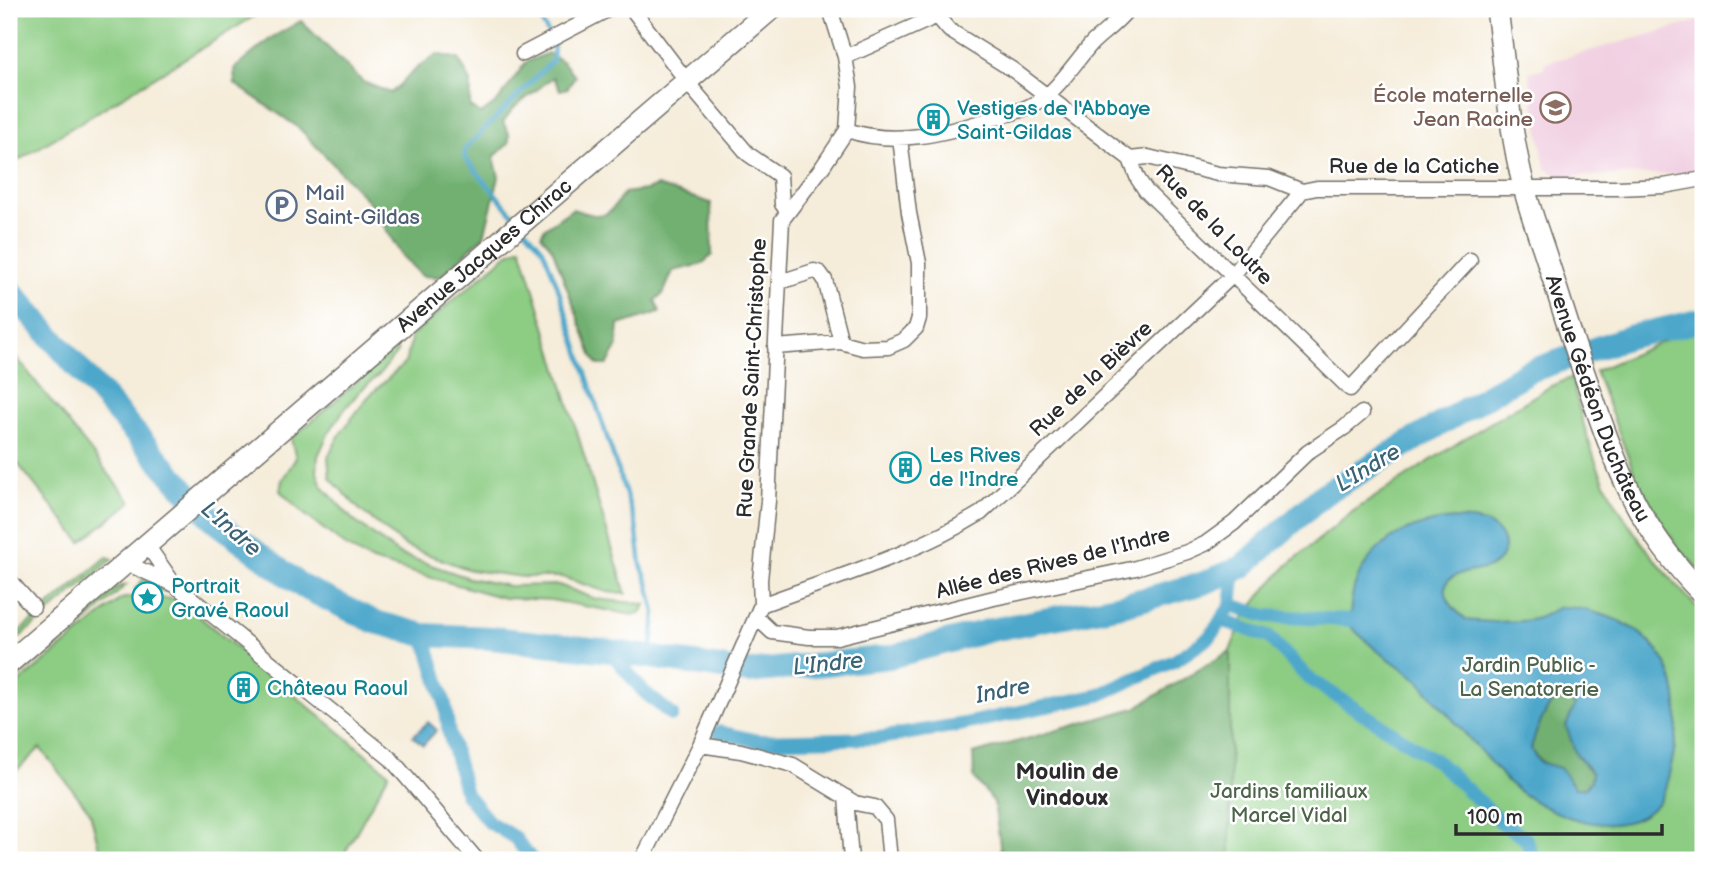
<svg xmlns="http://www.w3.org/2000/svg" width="1712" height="869" font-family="'Balsamiq Sans',sans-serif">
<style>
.built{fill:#f1d0e2}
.green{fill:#8ccc83;stroke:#5c7c57;stroke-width:2}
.forest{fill:#71b071;stroke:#4e6e4e;stroke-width:2}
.water{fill:#4ea7cb;stroke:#3c697b;stroke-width:2;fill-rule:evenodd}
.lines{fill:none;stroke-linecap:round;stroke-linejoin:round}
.stream{stroke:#4ea7cb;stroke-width:4.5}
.canal{stroke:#4ea7cb;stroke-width:14}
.river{stroke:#4ea7cb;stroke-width:24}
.street-casing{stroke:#726f68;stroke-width:17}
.secondary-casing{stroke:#726f68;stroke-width:24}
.street{stroke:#fff;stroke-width:14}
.secondary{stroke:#fff;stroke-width:21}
.labels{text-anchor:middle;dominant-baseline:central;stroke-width:5;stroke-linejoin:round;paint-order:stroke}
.education-label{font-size:21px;fill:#785e54;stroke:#fff;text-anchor:end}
.culture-label{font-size:21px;fill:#0d838f;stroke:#fff;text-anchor:start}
.street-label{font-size:21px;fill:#2b2b2b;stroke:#fff}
.service-label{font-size:21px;fill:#4e5e75;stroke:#fff;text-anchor:start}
.park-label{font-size:21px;fill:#4d634a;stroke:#fff}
.water-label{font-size:23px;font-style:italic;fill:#3b6373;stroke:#fff}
.neighbourhood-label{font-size:23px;font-weight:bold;fill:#2b2b2b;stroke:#fff}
</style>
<rect width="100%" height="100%" fill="#fff"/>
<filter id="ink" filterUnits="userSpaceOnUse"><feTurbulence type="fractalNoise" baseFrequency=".0143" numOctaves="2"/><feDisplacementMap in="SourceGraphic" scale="14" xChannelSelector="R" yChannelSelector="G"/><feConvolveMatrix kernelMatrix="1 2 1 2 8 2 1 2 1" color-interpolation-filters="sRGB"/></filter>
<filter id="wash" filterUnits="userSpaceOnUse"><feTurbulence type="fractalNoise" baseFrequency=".00686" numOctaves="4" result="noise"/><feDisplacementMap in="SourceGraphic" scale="28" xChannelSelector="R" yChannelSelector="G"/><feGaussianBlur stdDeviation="1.57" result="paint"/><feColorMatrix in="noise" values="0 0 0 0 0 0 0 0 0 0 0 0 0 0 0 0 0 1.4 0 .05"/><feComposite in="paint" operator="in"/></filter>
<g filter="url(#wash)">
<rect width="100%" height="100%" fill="#f5ecd9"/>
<!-- built -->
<path class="built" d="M1703,20V170L1682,174L1559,176L1545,168L1529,72L1545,68L1544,63Z"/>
<!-- green -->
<path class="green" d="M9,9H266L9,166Z
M521,247L626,594L607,592L562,577H523L470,570L405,546L359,509L330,478L328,457L340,434L368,397L405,363L411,342L410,337L509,253Z
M1703,324V574L1678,548L1639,485L1595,371Z
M9,348L131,502L81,542L9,453Z
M396,348L398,351L379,375L360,391L343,411L328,434L318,456L317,472L322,486L353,520L399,554L469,578L509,586L559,585L596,599L645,604L642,612L633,615L551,600L504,598L372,561L347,547L304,514L280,491L282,480L296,458L291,439Z
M1571,378C1579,407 1586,437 1597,465C1620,522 1662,570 1703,614V860H1230V651L1242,621L1262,593L1288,565L1352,512L1462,440L1551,386Z
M107,557L113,559L9,646V640Z
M144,578L178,592L135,589Z
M126,585L88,620L9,685V680L117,587Z
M130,597L178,599L389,773L341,860H102L90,812L40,748L9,778V691L121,599Z"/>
<!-- forest -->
<path class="forest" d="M301,21L363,82L391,93L417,68L437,54L459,59L471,82L470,107L481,114L497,102L526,62L548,53L563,62L575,76L568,88L560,90L553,77L513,109L503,122L509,134V143L494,157L499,177L484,236L440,277L422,276L402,256L370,203L299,128L235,84L234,69L271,38Z
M657,186L711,203L712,255L702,264L673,271L663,294L655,300L660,312L619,325L617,348L607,365H598L592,355L552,248L541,235L544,229L572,209C604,218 605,221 624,193L646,190Z
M1230,651V860H1002L994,802L974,778L973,754L1135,708Z
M1559,696L1572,701L1575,706L1584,766L1592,773L1591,781L1585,788H1575C1563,771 1543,768 1531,750C1533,736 1547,703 1559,696Z"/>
<!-- water -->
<path class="water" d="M1454,519C1470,520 1487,519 1499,533C1503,538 1504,542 1504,548C1500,578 1466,565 1448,580C1440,597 1454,609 1466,620C1482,622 1519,623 1534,619C1544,617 1550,611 1558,608C1567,604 1590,611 1600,614C1673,636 1687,693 1672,762C1668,776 1666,795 1655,806C1617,846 1540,812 1507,781L1417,679L1375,649L1351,627C1345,561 1392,524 1454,519ZM1559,696L1572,701L1575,706L1566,726L1576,754L1592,773L1591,781L1585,788H1575L1560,768L1539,762L1531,750C1533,736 1547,703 1559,696Z
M428,722L437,730L423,745L413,736Z"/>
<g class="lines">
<!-- stream -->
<path class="stream" d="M516,218L464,157L466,148L553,60L554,43L534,9
M524,227L543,249L556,282L636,525L641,565L648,583L655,613L651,657"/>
<!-- canal -->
<path class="canal" d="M1231,605L1266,616L1350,620
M1221,620L1269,637L1307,677L1439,763L1502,823L1526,839L1534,860
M424,635L445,704L449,733L466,794L489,822L515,838L532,860
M610,651L643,691L672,715
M719,732L758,741L879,738L964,724L1099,695L1176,660L1210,637L1231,605L1235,570"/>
<!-- river -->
<path class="river" d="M9,289L185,490L216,522L303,587L375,622L424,635L491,638L610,651L748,672L890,657L991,630L1122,605L1204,583L1242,567L1324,494L1527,372L1629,337L1703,320"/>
</g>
</g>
<g filter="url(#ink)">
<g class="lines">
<defs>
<path id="street" d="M632,9L692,88L748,154L780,176L782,204L787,211
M931,9L949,30L1013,70L1130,159L1138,179L1146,191L1350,389L1470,260
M523,54L609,9
M845,57L937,16
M847,130C895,147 947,133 994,118C1009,114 1025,110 1039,101C1057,91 1078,58 1093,42C1105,31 1118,22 1128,9
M1130,159L1148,157L1218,174L1269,178L1302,191L1317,188H1618L1664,186L1703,179
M780,282L814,271L820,273L825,280L841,342
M775,347L841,342L863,348L888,347L904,340L916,328L919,318V263L909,213L900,138
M147,545L174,584
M126,563L175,585L391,759L477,860
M9,580L33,607
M761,605C836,577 913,555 981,513L1233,275L1302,191
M756,617L772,632L809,637H837L994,598L1136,568L1187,552L1205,544L1234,523L1308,452L1344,428L1362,413
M700,745L741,751L793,765L855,803L875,807L886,820L890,860
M846,797L851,860
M642,860L700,745L761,605L760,580L768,501L782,220L823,166L847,130L850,87L845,57L830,9"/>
<g id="secondary">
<path id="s1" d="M1497,9C1505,68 1509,129 1524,187C1529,207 1536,227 1543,247C1557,289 1569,331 1584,373C1615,462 1635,526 1703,594"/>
<path id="s2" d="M9,663L771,9"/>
</g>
</defs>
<!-- street casing -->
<use href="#street" class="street-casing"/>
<!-- secondary casing -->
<use href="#secondary" class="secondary-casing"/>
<!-- street -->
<use href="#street" class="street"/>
<!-- secondary -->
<use href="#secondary" class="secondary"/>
</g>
</g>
<!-- icons -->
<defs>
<symbol id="school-ring" viewBox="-11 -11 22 22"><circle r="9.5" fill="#fff" stroke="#8d6e63" stroke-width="1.5"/><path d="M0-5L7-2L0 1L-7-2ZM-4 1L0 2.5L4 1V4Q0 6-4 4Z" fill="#8d6e63"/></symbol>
<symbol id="building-ring" viewBox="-11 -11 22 22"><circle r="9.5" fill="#fff" stroke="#0f9aa8" stroke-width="1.5"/><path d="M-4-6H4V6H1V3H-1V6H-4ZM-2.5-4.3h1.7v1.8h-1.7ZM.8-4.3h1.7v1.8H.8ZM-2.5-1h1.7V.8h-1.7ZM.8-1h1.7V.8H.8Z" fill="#0f9aa8"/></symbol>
<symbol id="parking-ring" viewBox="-11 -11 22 22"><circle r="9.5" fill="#fff" stroke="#5c6f8a" stroke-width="1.5"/><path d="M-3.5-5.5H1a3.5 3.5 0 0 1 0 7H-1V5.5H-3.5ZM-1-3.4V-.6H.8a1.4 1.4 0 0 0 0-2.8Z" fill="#5c6f8a"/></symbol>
<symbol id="sight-ring" viewBox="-11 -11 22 22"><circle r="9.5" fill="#fff" stroke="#0f9aa8" stroke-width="1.5"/><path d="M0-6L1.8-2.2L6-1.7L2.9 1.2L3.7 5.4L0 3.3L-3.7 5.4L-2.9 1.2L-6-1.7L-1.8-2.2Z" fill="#0f9aa8"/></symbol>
</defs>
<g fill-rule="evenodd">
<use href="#school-ring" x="1538" y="90" width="35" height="35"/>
<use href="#building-ring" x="916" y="102" width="35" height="35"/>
<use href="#parking-ring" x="264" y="188" width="35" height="35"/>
<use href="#building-ring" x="888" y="450" width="35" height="35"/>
<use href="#sight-ring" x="130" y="580" width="35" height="35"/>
<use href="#building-ring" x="226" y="670" width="35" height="35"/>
</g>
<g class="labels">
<!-- education labels -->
<g class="education-label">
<text x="1533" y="95">École maternelle<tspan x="1533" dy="24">Jean Racine</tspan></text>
</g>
<!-- culture labels -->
<g class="culture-label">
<text x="957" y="108">Vestiges de l'Abbaye<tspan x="957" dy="24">Saint-Gildas</tspan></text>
<text x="929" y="455">Les Rives<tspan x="929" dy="24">de l'Indre</tspan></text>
<text x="171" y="586">Portrait<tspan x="171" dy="24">Gravé Raoul</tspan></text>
<text x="267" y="688">Château Raoul</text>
</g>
<!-- street labels -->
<g class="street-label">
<text x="1414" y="166">Rue de la Catiche</text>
<text transform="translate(1214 225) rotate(46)">Rue de la Loutre</text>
<text stroke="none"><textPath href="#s2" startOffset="626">Avenue Jacques Chirac</textPath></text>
<text transform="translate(752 378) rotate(-87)">Rue Grande Saint-Christophe</text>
<text transform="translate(1091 379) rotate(-43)">Rue de la Bièvre</text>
<text stroke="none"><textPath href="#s1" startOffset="404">Avenue Gédéon Duchâteau</textPath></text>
<text transform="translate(1053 563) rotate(-14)">Allée des Rives de l'Indre</text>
</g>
<!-- service labels -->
<g class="service-label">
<text x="305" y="193">Mail<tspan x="305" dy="24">Saint-Gildas</tspan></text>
</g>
<!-- park labels -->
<g class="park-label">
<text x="1529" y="665">Jardin Public -<tspan x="1529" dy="24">La Senatorerie</tspan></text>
<text x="1289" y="791">Jardins familiaux<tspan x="1289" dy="24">Marcel Vidal</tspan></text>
</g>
<!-- water labels -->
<g class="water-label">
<text transform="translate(1368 468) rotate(-31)">L'Indre</text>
<text transform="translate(231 529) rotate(41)">L'Indre</text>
<text transform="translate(828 664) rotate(-6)">L'Indre</text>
<text transform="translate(1003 691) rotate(-11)">Indre</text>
</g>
<!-- neighbourhood labels -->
<g class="neighbourhood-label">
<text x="1067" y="772">Moulin de<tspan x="1067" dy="26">Vindoux</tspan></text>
</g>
</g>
<!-- margin -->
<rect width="1712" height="869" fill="none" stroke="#fff" stroke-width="35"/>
<!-- scale -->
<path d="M1456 824v10h206v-10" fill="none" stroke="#2b2b2b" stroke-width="3.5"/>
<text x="1467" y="824" font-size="21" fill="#2b2b2b" stroke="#ffffff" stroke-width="5" paint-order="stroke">100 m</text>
</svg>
